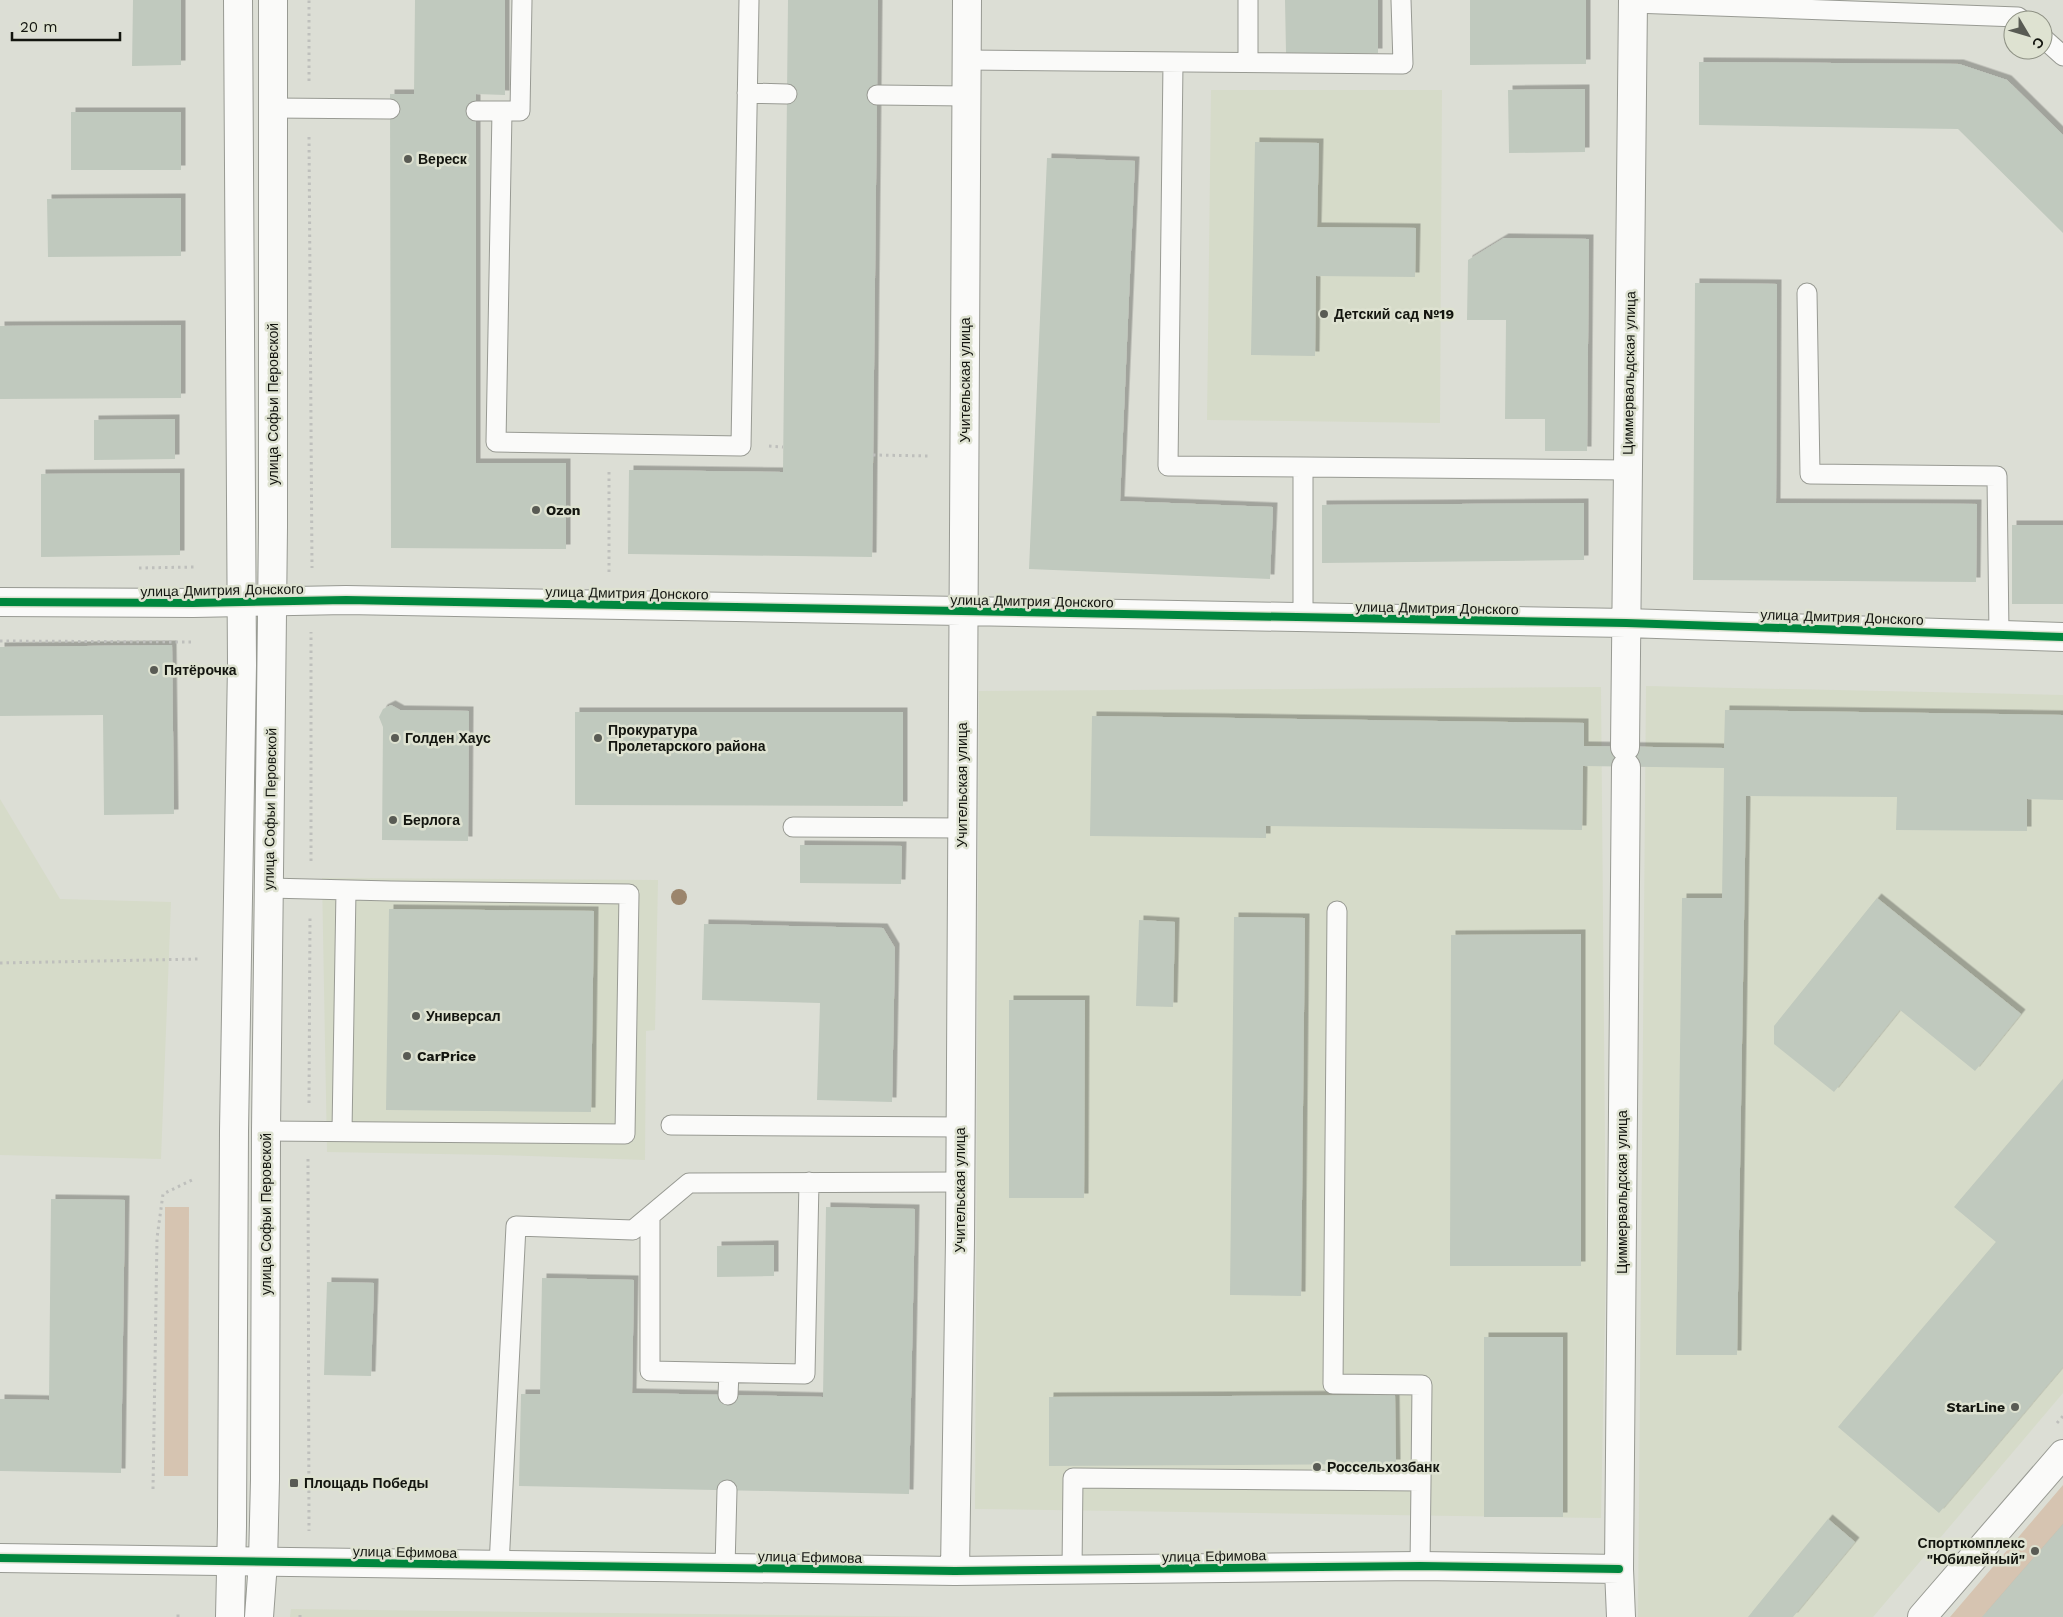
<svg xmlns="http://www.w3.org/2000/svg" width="2063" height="1617" font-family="'Work Sans',sans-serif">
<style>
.built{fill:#d6dbc9}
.green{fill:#d6c4b1}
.building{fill:#c0c9be;filter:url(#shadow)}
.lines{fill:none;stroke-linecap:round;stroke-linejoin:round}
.lane-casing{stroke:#989a93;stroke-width:21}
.street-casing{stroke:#989a93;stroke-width:30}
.secondary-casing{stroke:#989a93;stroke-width:30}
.primary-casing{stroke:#989a93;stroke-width:30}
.path{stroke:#bebfbc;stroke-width:3;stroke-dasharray:2.5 4;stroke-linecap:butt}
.lane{stroke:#fafaf9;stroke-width:19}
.street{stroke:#fafaf9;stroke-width:28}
.secondary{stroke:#fafaf9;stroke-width:28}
.primary{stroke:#fafaf9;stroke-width:28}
.cycleway-casing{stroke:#dee2d1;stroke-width:11}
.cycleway{stroke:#00873e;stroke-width:8}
.tree{fill:#9b856c}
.poi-dot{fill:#595b54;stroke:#dee2d1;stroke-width:2}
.labels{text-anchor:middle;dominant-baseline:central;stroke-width:5;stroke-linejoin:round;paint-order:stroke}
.poi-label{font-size:14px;font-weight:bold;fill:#13150f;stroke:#dee2d1;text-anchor:start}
.street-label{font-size:14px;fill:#13150f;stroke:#dee2d1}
</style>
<defs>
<filter id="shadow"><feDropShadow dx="4.5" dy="-4.5" stdDeviation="0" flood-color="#0004"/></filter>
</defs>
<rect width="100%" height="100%" fill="#dcded5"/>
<!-- built -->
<path class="built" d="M1211,90H1442L1440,423L1207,420Z
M1646,686L2063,695V1393L1873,1617H1638Z
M1601,687L1606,1261L1601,1518L975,1509L979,691Z
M0,799L60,899L171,902L161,1159L0,1155Z
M322,878L658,880L655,1030L646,1031L645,1160L498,1155L327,1152Z
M291,1609L945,1617H290Z"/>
<!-- green -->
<path class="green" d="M165,1207H189L188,1476H164Z
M2063,1485V1617H1950Z"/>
<!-- building -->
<path class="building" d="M133,0H181V65L132,66Z
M415,0H505V95L476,94V463H566V549L391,548L390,94H414Z
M788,0H878L872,557L628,554L629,470L783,472Z
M1285,0H1378V53H1286Z
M1470,0H1586V64L1470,65Z
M1699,62L1959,64L2007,80L2063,135V233L1958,129L1699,125Z
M1585,89V152L1509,153L1508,90Z
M71,112H181V170H71Z
M1255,142L1319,143L1317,227L1416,228L1415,277L1316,276L1315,356L1251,355Z
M1047,158L1135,161L1120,501L1273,507L1270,579L1029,569Z
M181,198V256L48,257L47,199Z
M1504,238L1589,239L1587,451H1545V419H1505L1506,320H1467L1468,260Z
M1695,283L1777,284L1776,503L1977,504L1976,582L1693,580Z
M181,325V398L0,399V326Z
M175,419V459L94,460V420Z
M180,473V555L41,557V474Z
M1584,503V560L1322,563V505Z
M2012,525H2063V604H2012Z
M172,645L174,814L104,815L103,715L0,716V647Z
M391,705L400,710L469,711L468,841L382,840L383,727L379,717L383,709Z
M1725,710L2063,715V800L2027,799V831L1896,830L1897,797L1746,796L1737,1355H1676L1682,898H1722L1724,768L1583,766L1582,830L1266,826V838L1090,836L1092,716L1584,723V746L1724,748Z
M575,712H903V806L575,805Z
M800,845L902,846L901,884L800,883Z
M1877,898L2021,1014L1975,1071L1900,1010L1834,1092L1774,1044V1026Z
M389,909L594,911L591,1112L386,1110Z
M1234,917L1305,918L1301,1296L1230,1295Z
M1139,920L1175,922L1173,1007L1136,1006Z
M704,924L883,928L895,948L892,1102L817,1100L820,1003L702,1000Z
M1581,934V1266H1450L1451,935Z
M1009,1000H1085L1084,1198H1009Z
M2063,1079V1367L1939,1513L1838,1427L1996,1242L1954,1207Z
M51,1199L125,1200L121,1473L0,1471V1399L49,1400Z
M826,1207L915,1209L909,1494L519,1486L521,1394H540L542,1278L634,1280L632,1393L823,1397Z
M774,1245V1276L717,1277V1246Z
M327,1282L374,1283L371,1376L324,1375Z
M1484,1337H1563V1517H1484Z
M1395,1395L1396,1464L1049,1466V1397Z
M1828,1519L1855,1542L1793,1617H1748Z
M2063,1524V1617H1982Z"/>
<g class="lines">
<defs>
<path id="lane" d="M522,0L520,111H502L496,442L741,446L749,0
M1248,0V62
M1633,3L2018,17L2022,20
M2043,38L2063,56
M967,60L1403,64L1401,0
M1173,63L1168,466L1303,467
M747,93L787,94
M877,95L967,96
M273,108L390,109
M476,111H502
M1807,293L1810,474L1997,476L1999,634
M1303,618V467L1628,470
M793,827L962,828
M1337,911L1333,1384L1422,1385L1421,1481
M671,1125L960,1127
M266,1131L625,1134L629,894L391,891L269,888
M342,1131L346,890
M650,1216V1371L805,1374L809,1182
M728,1395L729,1373
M499,1566L516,1226L633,1230L689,1183L960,1182
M725,1568L727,1490
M1072,1570L1073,1478L1421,1481L1420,1566"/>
<path id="street" d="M0,602L193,603L346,600L1626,623L2063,637
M1625,747L1633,0
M0,1558L955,1571L1420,1566L1619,1569
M955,1571L960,1240L967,0
M1621,1617L1619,1569L1626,767"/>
<path id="secondary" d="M1922,1617L2063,1454"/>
<path id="primary" d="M230,1617L232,1526L234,1131L242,665L238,0
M259,1617L263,1562L265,1480L266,1131L273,527V0"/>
</defs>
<!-- lane casing -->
<use href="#lane" class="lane-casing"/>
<!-- street casing -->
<use href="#street" class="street-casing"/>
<!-- secondary casing -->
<use href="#secondary" class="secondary-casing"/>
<!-- primary casing -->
<use href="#primary" class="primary-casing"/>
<!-- path -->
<path class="path" d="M309,81V0
M309,137L312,568
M769,446L783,447
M873,455L931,456
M609,472V574
M139,568L194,567
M0,641L193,642
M311,861V632
M0,963L199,959
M309,1103L310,917
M308,1159L309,1531
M2057,1423L2063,1416
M153,1489L157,1238L163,1194L194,1179
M300,1615V1617
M178,1617V1613"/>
<!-- lane -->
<use href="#lane" class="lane"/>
<!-- street -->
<use href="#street" class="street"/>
<!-- secondary -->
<use href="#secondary" class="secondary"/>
<!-- primary -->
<use href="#primary" class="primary"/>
<defs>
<path id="cycleway" d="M0,602L193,603L346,600L1626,623L2063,637
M0,1558L955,1571L1420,1566L1619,1569"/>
</defs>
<!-- cycleway casing -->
<use href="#cycleway" class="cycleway-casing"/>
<!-- cycleway -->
<use href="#cycleway" class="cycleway"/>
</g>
<!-- trees -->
<circle class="tree" cx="679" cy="897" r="8"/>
<!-- markers -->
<g class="poi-dot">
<circle cx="408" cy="159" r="5"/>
<circle cx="1324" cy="314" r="5"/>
<circle cx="536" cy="510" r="5"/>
<circle cx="154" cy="670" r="5"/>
<circle cx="395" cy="738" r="5"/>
<circle cx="598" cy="738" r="5"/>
<circle cx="393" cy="820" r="5"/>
<circle cx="416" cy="1016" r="5"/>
<circle cx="407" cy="1056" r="5"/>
<circle cx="2015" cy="1407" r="5"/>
<circle cx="1317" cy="1467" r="5"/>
<rect x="289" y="1478" width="10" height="10" rx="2.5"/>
<circle cx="2035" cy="1551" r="5"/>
</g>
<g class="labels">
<!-- poi labels -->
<g class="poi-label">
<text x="418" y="159">Вереск</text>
<text x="1334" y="314">Детский сад №19</text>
<text x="546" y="510">Ozon</text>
<text x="164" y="670">Пятёрочка</text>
<text x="608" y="730">Прокуратура<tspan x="608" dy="16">Пролетарского района</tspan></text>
<text x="405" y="738">Голден Хаус</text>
<text x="403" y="820">Берлога</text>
<text x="426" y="1016">Универсал</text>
<text x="417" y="1056">CarPrice</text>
<text x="2005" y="1407" text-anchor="end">StarLine</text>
<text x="1327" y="1467">Россельхозбанк</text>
<text x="304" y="1483">Площадь Победы</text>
<text x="2025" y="1543" text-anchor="end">Спорткомплекс<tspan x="2025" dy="16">"Юбилейный"</tspan></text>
</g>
<!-- street labels -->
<g class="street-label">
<text transform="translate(1629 373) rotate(-89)">Циммервальдская улица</text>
<text transform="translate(965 380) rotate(-90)">Учительская улица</text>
<text transform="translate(273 404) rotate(-90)">улица Софьи Перовской</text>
<text transform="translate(222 590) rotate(-1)">улица Дмитрия Донского</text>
<text transform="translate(627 593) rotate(1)">улица Дмитрия Донского</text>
<text transform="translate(1032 601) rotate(1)">улица Дмитрия Донского</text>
<text transform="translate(1437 608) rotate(1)">улица Дмитрия Донского</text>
<text transform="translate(1842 617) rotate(2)">улица Дмитрия Донского</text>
<text transform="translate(962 785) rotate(-90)">Учительская улица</text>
<text transform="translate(270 809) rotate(-89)">улица Софьи Перовской</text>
<text transform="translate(960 1190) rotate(-90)">Учительская улица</text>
<text transform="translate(1622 1192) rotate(-90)">Циммервальдская улица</text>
<text transform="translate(266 1214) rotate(-90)">улица Софьи Перовской</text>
<text transform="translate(405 1552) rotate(1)">улица Ефимова</text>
<text transform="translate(1214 1556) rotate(-1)">улица Ефимова</text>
<text transform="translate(810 1557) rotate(1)">улица Ефимова</text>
</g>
</g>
<!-- north arrow -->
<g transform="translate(2028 35) rotate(128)"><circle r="24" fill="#dee2d1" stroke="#8d9083"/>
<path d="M0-4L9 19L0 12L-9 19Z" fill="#595b54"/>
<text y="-8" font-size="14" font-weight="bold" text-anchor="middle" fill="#13150f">С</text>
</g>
<!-- scale -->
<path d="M12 32v8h108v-8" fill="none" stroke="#13150f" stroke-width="2.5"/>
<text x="20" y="32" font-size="15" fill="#13150f" stroke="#dee2d1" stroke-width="4" paint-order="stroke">20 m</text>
</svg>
